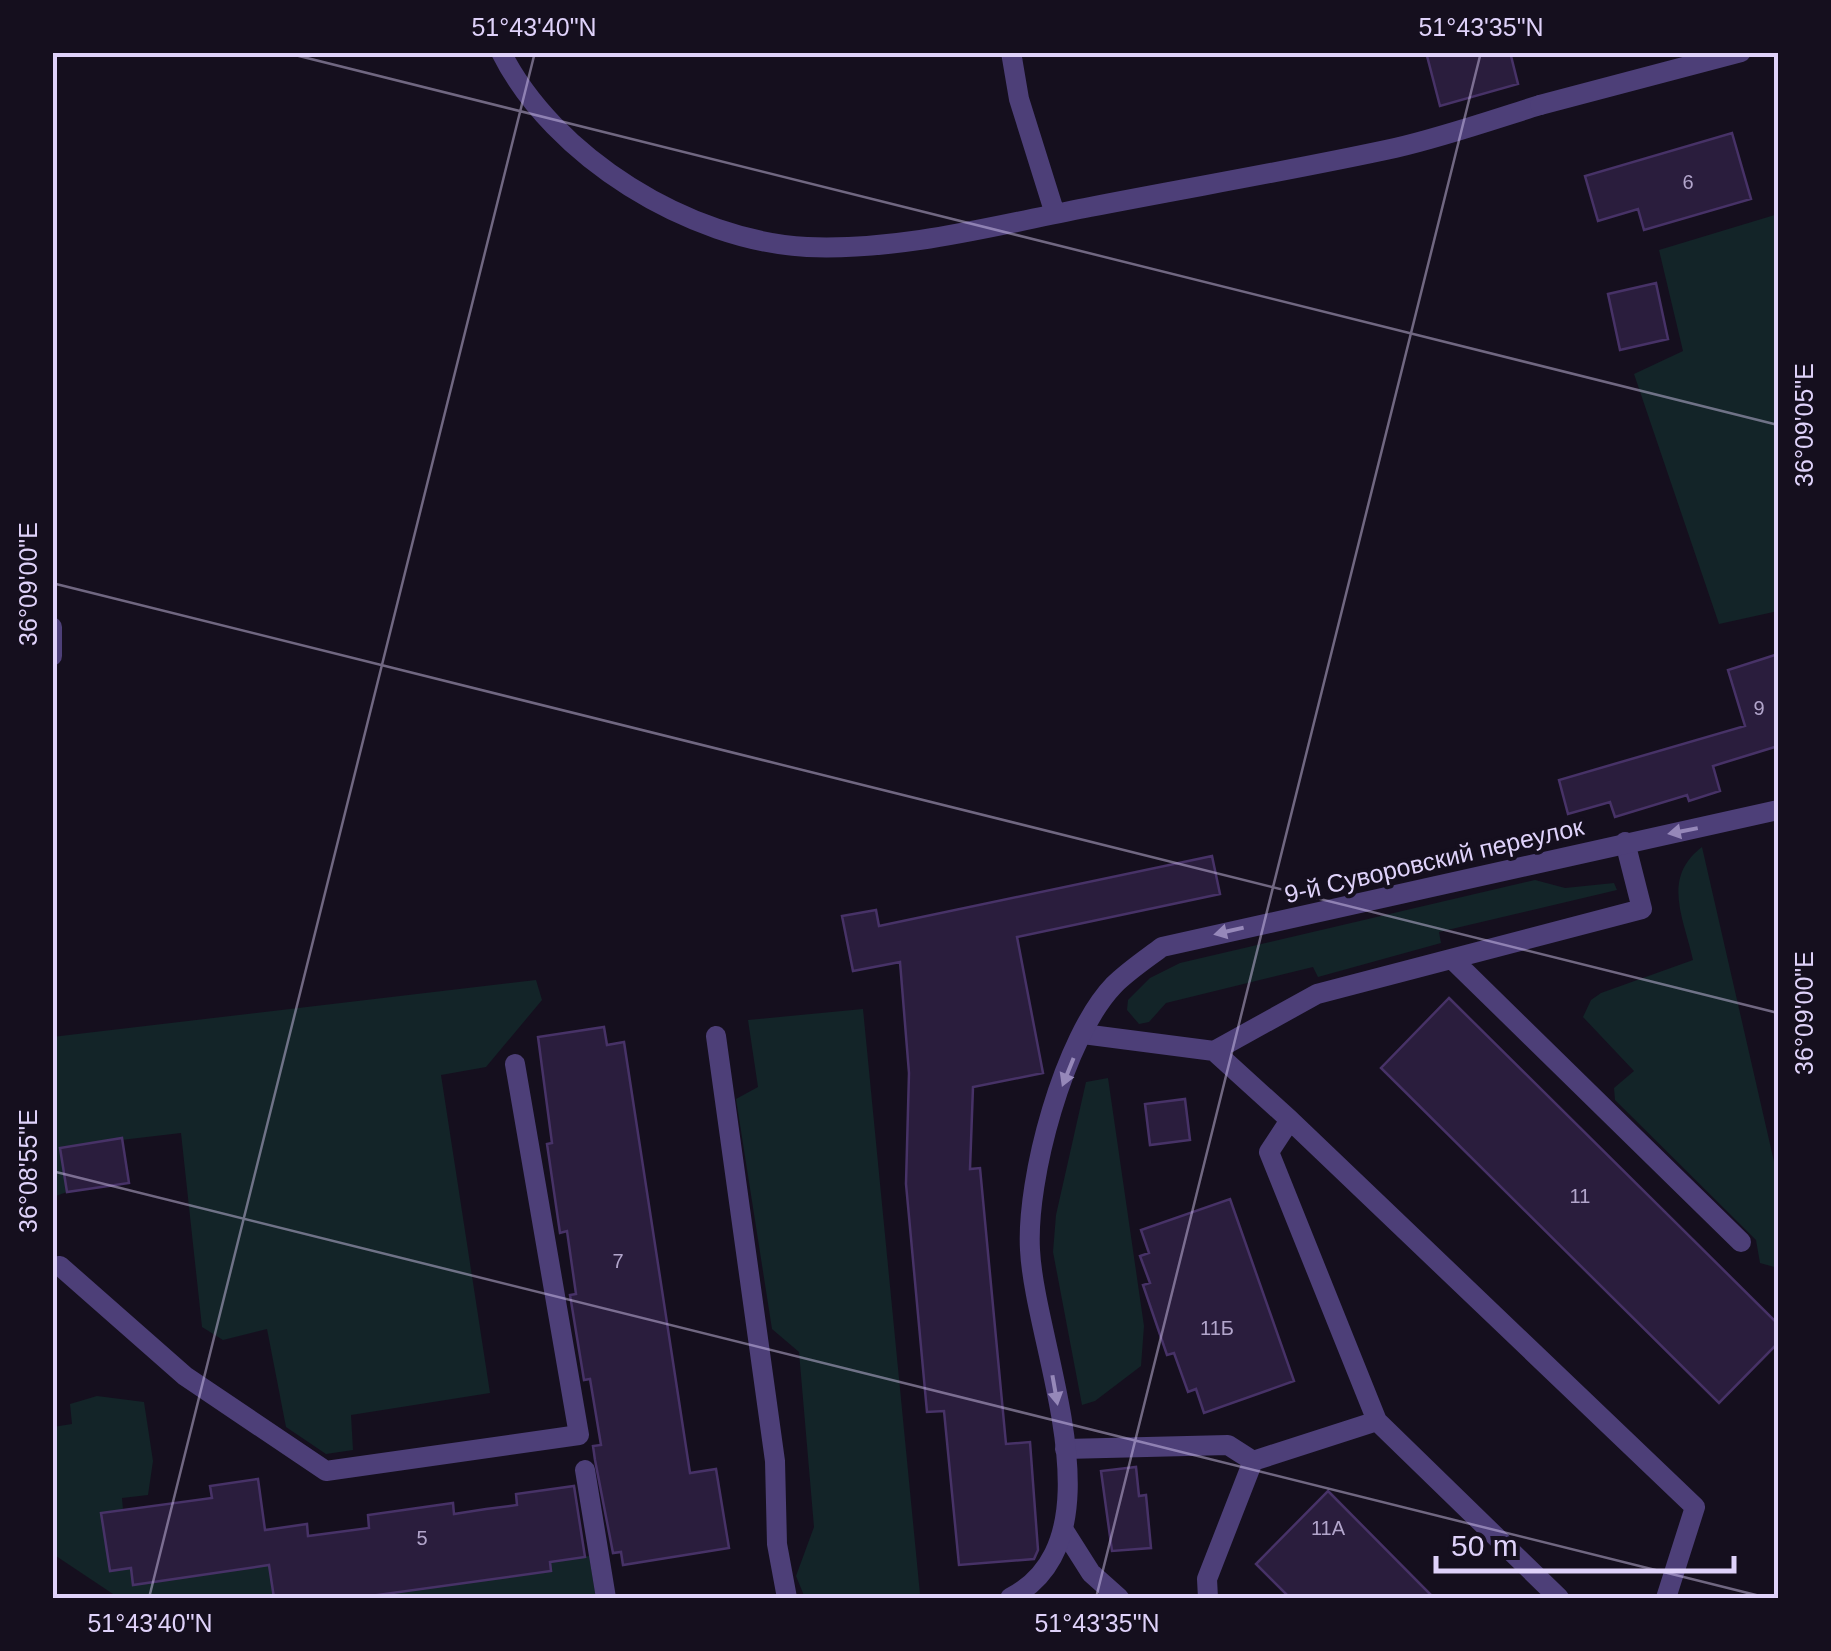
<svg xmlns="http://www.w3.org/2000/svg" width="1831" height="1651" font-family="Arial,sans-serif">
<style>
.green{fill:#132428}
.building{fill:#2a1d3d;stroke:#473267;stroke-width:2.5}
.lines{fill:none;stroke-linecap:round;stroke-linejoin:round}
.service{stroke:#4d3f78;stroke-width:20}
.minor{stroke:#4d3f78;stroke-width:20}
.oneway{fill:#9688b9}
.ticks{fill:none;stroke:#dfd2fa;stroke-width:2.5;stroke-opacity:0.45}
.labels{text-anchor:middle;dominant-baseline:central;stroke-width:8;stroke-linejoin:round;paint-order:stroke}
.number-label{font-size:20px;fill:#b2a5cb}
.street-label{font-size:25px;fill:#dfd2fa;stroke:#150f1e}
.neatline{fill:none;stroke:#dfd2fa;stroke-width:4}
.ticks-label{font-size:25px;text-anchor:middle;fill:#dfd2fa}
</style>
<rect width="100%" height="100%" fill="#150f1e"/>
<!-- green -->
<path class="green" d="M1778,214V611L1719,624L1634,374L1683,351L1659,250Z
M1702,847L1778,1179V1268L1760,1263L1756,1240L1615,1100L1614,1088L1634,1071L1583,1017L1591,1000L1601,993L1693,960C1684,918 1661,878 1702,847Z
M1535,880L1565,888L1614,883L1617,890L1439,932L1441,943L1318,977L1313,967L1166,1003L1149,1022L1139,1024L1127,1010L1128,1000L1150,978L1180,963Z
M536,980L542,1000L486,1067L441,1075L490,1393L351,1415L353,1450L326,1454L286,1427L267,1329L223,1340L202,1327L181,1133L61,1147L67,1192L53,1197L52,1037Z
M863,1009L920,1594L902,1598H805L796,1576L814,1527L799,1352L772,1329L736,1099L758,1087L748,1020Z
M1108,1078L1144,1326L1141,1366L1095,1401L1082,1405L1053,1252L1056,1215L1086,1082Z
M97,1396L144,1402L153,1461L148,1495L122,1498L123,1510L101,1513L110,1571L131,1568L133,1584L237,1570L266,1545L274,1598H119L53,1554V1427L72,1424L70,1404Z
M589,1556L596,1598H356L551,1571L550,1562Z"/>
<!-- building -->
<path class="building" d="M1426,52H1510L1518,84L1440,106Z
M1732,133L1751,199L1644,230L1638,209L1598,221L1585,176Z
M1656,283L1668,339L1620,350L1608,294Z
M1778,654V746L1713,766L1720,791L1689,801L1687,795L1615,817L1610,802L1568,814L1559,780L1745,726L1728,670Z
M1212,856L1220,894L1017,937L1043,1073L973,1087L970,1169L980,1168L1006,1444L1030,1442L1038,1550L1034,1559L959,1565L944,1411L927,1412L906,1184L909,1073L900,962L853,971L842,916L876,910L879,926Z
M1449,998L1778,1324V1343L1719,1403L1381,1068Z
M604,1027L607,1045L624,1042L690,1473L716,1469L729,1548L623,1565L621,1552L613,1553L595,1460L593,1446L601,1445L590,1379L584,1380L570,1295L576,1294L567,1231L560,1233L547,1144L552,1143L538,1037Z
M1185,1099L1190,1140L1150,1145L1145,1104Z
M122,1138L129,1183L67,1192L60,1148Z
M1230,1199L1294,1381L1204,1413L1196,1389L1188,1392L1174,1353L1167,1355L1143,1285L1150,1283L1140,1256L1149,1253L1141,1230Z
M1136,1467L1139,1496L1146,1495L1151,1548L1112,1551L1101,1471Z
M258,1479L265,1530L307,1524L308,1536L369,1528L368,1515L453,1503L454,1514L486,1509L517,1505L516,1494L574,1486L585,1557L550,1562L551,1571L356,1598H274L269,1565L133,1585L131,1568L110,1571L101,1513L212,1498L210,1486Z
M1328,1491L1434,1598H1290L1256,1564Z"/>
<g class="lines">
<!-- service -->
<path class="service" d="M501,52C553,157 690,241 807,247C902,251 997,225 1090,207C1192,187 1294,170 1395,148C1443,137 1492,120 1540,105
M1011,52L1019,99L1055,214
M52,627V656
M1452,959L1741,1242
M716,1036L775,1461L777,1544L787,1598
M1214,1051L1317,994L1642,909L1625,842
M1290,1120L1695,1507L1666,1598
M52,1267L60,1266L185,1376L326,1471L579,1435L515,1064
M1377,1421L1559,1598
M1065,1449L1228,1445L1253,1461L1377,1421L1269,1152L1290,1120L1214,1051L1083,1034
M585,1470L606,1598
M1065,1532L1091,1573L1119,1598
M1208,1598L1207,1579L1253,1461"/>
<!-- minor -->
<path class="minor" d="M1540,105L1741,52
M1010,1598C1124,1539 1035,1348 1030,1250C1026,1179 1064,1037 1114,985C1128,971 1146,959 1162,947L1778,810"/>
</g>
<!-- one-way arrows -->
<defs><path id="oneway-solid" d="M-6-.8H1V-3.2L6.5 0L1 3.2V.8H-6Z" transform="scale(2.5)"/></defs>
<g class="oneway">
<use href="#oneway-solid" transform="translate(1683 831) rotate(169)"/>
<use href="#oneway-solid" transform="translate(1229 931) rotate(167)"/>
<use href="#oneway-solid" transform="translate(1068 1072) rotate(112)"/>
<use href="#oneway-solid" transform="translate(1055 1390) rotate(80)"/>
</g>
<!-- ticks -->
<path class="ticks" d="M283,52L1778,425M52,583L1778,1013M52,1171L1768,1598M149,1598L535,52M1096,1598L1481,52"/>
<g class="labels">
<!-- number labels -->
<g class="number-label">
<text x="1688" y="182">6</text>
<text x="1759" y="708">9</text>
<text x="1580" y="1196">11</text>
<text x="618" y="1261">7</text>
<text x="1217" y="1328">11Б</text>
<text x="1328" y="1528">11А</text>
<text x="422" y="1538">5</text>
</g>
<!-- street labels -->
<g class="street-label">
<text transform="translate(1434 860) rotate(-13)">9-й Суворовский переулок</text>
</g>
</g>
<!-- border -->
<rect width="1831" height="1651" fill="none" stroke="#150f1e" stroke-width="110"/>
<!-- scale -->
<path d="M1436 1556v15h298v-15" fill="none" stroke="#dfd2fa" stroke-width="5"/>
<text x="1451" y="1556" font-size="30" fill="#dfd2fa" stroke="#150f1e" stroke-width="8" paint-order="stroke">50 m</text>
<rect x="55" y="55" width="1721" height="1541" class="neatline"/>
<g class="ticks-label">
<text x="534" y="36">51°43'40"N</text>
<text x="1481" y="36">51°43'35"N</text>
<text transform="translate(1804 425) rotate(-90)" y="9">36°09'05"E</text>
<text transform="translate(28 584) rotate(-90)" y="9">36°09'00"E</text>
<text transform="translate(1804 1013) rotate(-90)" y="9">36°09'00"E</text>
<text transform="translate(28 1171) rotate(-90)" y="9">36°08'55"E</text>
<text x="150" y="1632">51°43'40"N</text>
<text x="1097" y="1632">51°43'35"N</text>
</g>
</svg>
